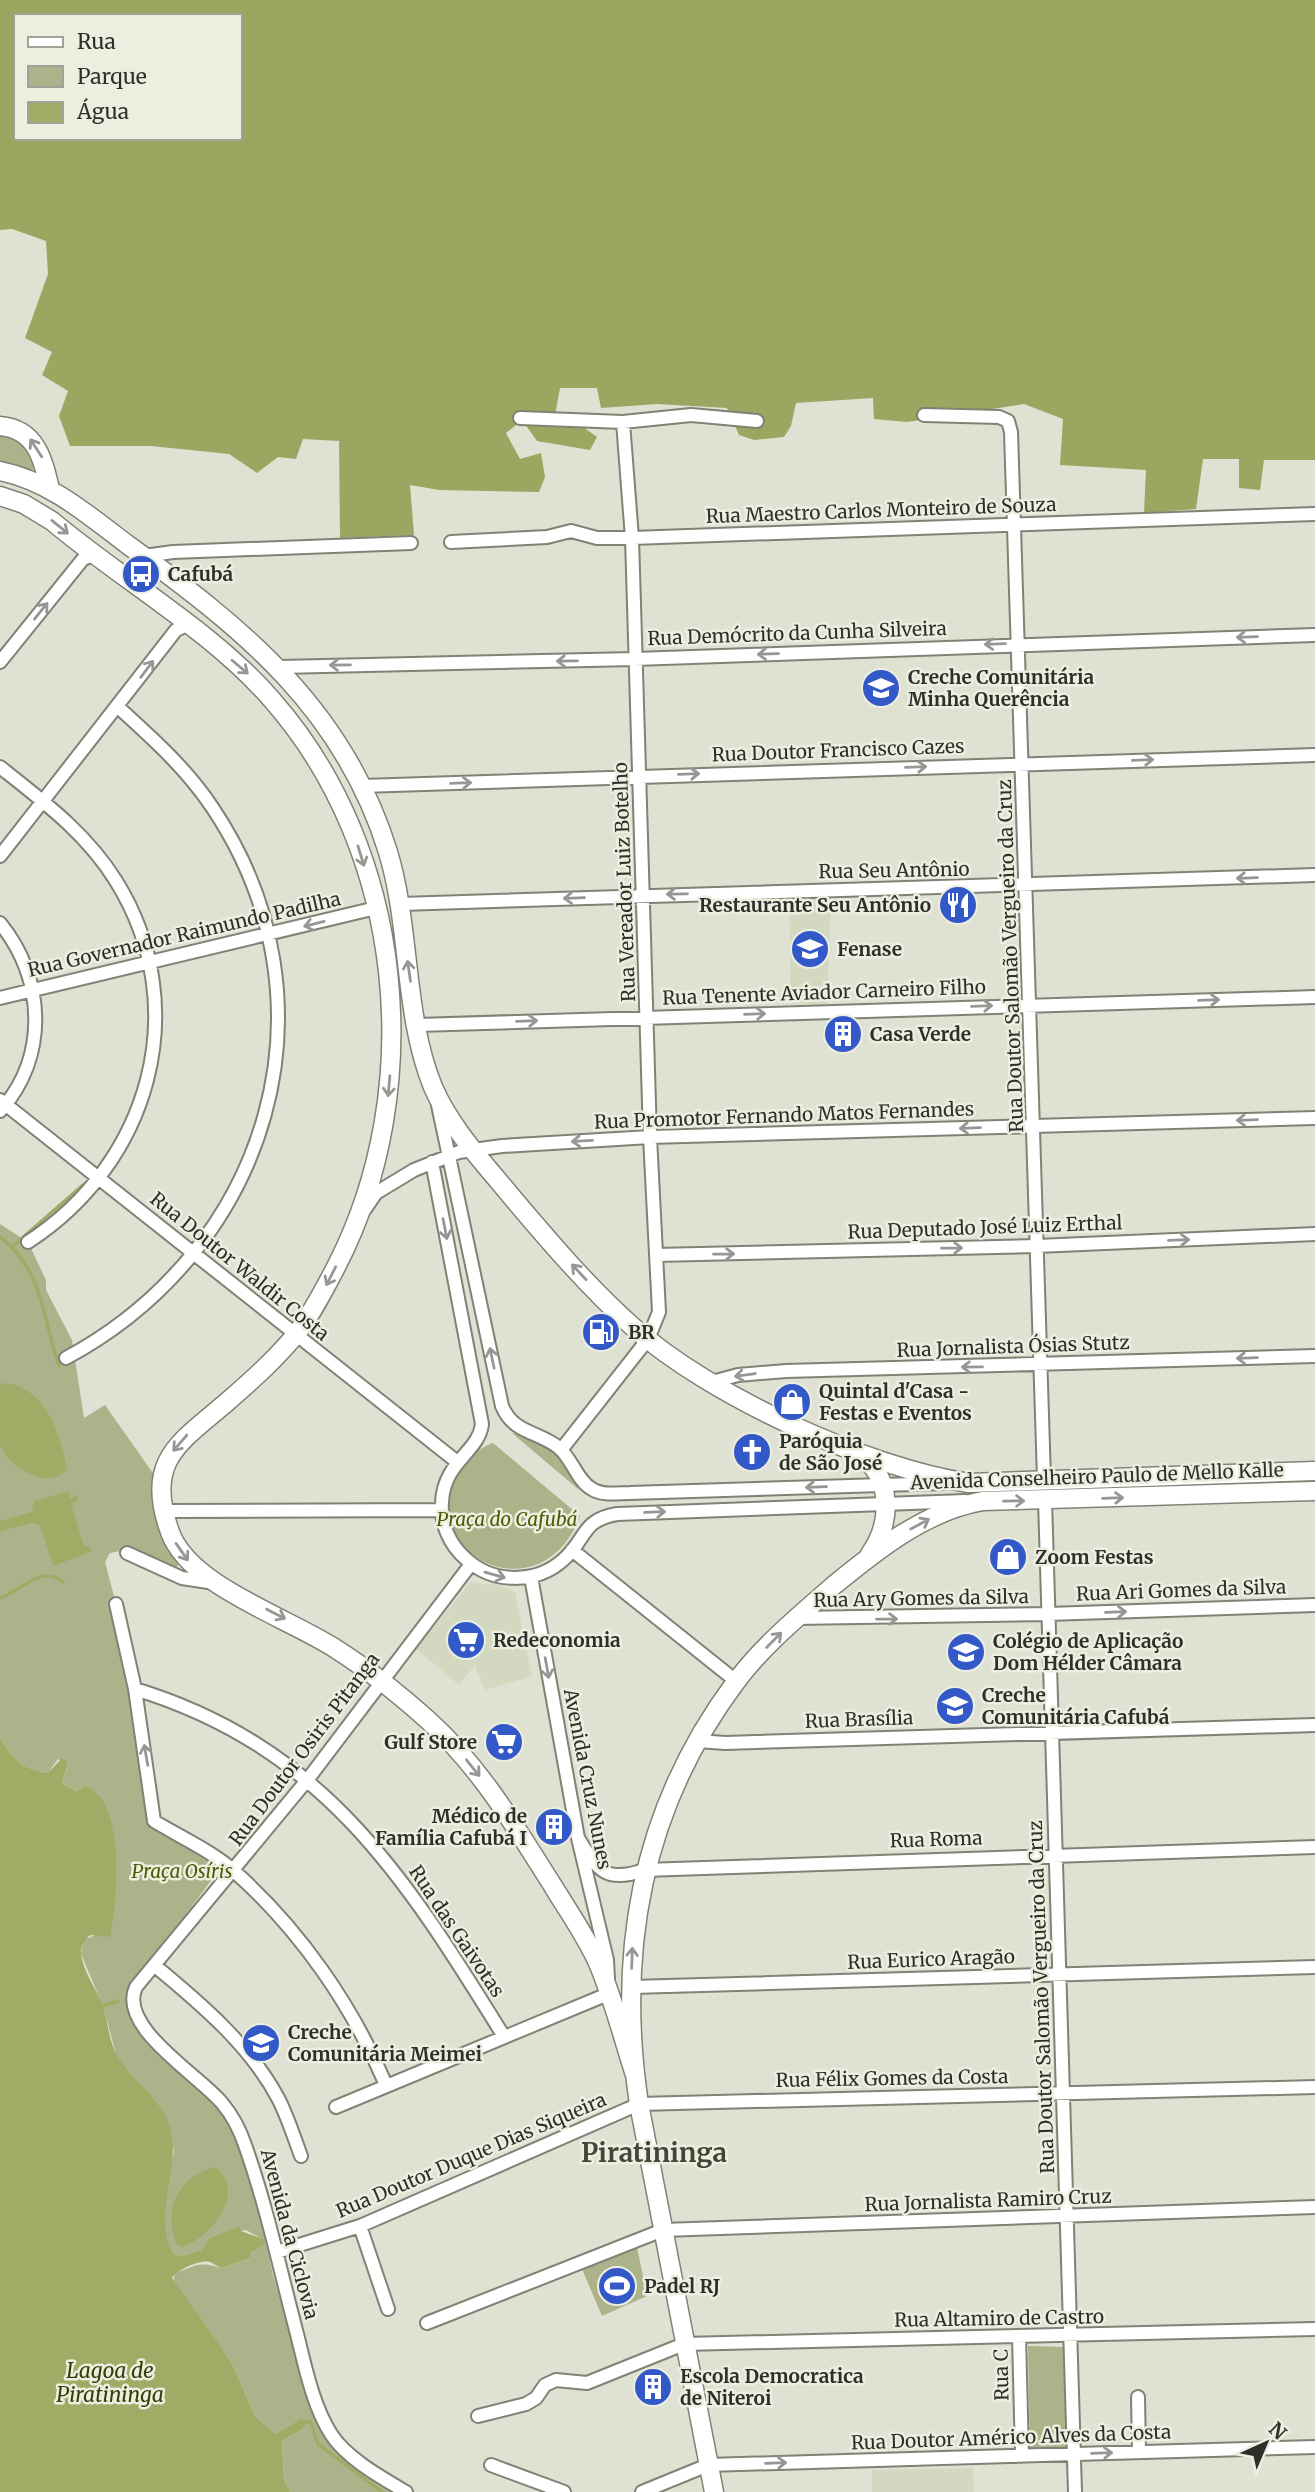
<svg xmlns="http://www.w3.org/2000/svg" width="1315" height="2492" font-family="Merriweather,serif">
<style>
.built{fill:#d3d8c1}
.green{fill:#acb38b}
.forest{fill:#9ca661;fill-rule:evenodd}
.water{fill:#a1ab66}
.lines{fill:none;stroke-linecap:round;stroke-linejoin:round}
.stream{stroke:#a1ab66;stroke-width:3.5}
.minor-casing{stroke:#7f8274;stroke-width:16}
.secondary-casing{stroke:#7f8274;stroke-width:21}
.minor{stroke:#fff;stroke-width:12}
.secondary{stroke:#fff;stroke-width:18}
.oneway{stroke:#969794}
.labels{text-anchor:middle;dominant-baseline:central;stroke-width:5;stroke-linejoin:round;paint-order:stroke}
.street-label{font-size:19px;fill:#2e2f2a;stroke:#ecefe0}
.poi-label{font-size:19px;font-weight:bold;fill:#2e2f2a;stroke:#ecefe0;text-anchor:start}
.park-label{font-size:19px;font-style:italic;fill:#505905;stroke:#ecefe0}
.water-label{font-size:21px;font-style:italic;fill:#373d06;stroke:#ecefe0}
.district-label{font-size:26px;font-weight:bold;fill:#434539;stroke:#ecefe0}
</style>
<rect width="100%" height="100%" fill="#dfe2d3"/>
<!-- built -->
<path class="built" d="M789,894L831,895L827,1004H791Z
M471,1582L490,1585L491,1582L515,1592L532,1676L485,1690L475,1665L459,1685L416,1649Z
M973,2468L974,2492H872V2470Z"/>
<!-- green -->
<path class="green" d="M0,431L24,441L35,464L33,470L29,472L0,463Z
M0,1224L28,1242L46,1280V1290L72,1340L84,1418L105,1405L155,1476L170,1548L178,1564L176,1571L120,1551L110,1553L105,1562L116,1604L154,1821L224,1863L138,1979L136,1987L128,1988L131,2014L144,2035L227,2115L249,2165L273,2275L315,2412L358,2467L394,2492H290L284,2479L282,2441L304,2428L303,2419L275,2434L255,2416L232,2363L173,2282L175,2273C197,2265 199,2261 221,2268L250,2258V2253L260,2245L262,2239L246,2230L241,2231L240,2227L209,2238L202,2250L181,2256L174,2254C155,2222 169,2185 174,2150L116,2054L103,2006L81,1954L84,1940L98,1934L77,1792L62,1783L68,1764L58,1759L48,1773C20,1768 17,1762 0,1739Z
M512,1433C539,1438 575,1459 578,1489Z
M493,1443L580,1516C547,1607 433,1569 451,1488C457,1466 472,1451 493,1443Z
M637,2247L647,2296L602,2316L582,2269Z
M1028,2346L1068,2347L1073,2450L1030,2454Z"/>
<!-- forest -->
<path class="forest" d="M0,0H1315V460H1264L1260,490L1239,488V459H1203L1196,509L1144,513L1146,470L1060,465L1063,419L1024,404L907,422L874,419L873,398L796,403L791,426L784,437L754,440L739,435L727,408L657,404L601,408L597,388H560L554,421L583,427L597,437L590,450L537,441L522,420L506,433L520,459L541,453L545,477L539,492L439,490L410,485L414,535L340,538L339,441L303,439L296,459L278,457L257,473L229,454L151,446H70L59,416L68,391L42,375L52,352L25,338L48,274L46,241L12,229L0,230ZM16,16H240V138H16Z"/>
<!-- water -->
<path class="water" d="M4,1383C45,1386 60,1434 67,1468C52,1493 9,1468 0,1446C0,1434 0,1399 0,1385Z
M68,1492L70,1499L77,1495L78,1499L71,1504L84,1547L90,1545L92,1551L53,1566L40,1525L33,1523L0,1531V1521L32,1512L34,1501Z
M0,1739C17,1762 20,1768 48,1773L62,1758L68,1763L62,1783L77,1792L85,1786C127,1799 117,1903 110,1937L90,1935C85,1940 81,1946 81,1953C82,1969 96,1989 102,2003C108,2020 108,2039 117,2055C129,2077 152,2092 164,2113C190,2159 148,2209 174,2254L181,2256L202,2250L209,2238L240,2226L241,2231L263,2239L264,2244L250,2253V2258L221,2268C217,2266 214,2264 210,2262C200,2259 177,2270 172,2278L232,2363L255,2416L275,2434L303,2418L304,2428L282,2441L284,2479L290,2492H0Z
M216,2167C247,2194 211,2236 183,2247L177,2245C162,2211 178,2175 216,2167Z"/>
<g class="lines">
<!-- stream -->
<path class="stream" d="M0,1237C43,1269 43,1319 59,1366
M12,1247L83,1185
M0,1598C21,1592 39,1564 63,1582
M103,2006L118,2001
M302,2424L310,2421L318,2444L382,2492"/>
<defs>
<path id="minor" d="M924,415L999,417L1008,421L1011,432L1044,1479
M520,418L623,422L691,415L757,421
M451,542L547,537L571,531L597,538H632L1315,514
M144,556L173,552L411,543
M0,662L83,559L93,555
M280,667L635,659L1315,635
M0,767C43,801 87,834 116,881C195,1008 149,1164 28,1242
M362,786L1315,755
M0,856L176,630L187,625
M401,904L1315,875
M0,923C45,978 49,1057 0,1111
M0,998L376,908
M418,1025L1315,997
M0,1100L456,1461
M438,1105L502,1406C513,1433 537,1431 558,1447C572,1458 577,1481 592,1489C602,1496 618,1493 630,1493L946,1483
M432,1162L482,1424C479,1452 444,1461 442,1502C440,1524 450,1545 466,1559C493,1584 536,1584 563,1560C587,1539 581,1520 617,1514L965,1501
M365,1209L376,1193L414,1170L459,1152L502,1146L650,1137L1315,1118
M656,1255L1037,1246L1315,1234
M66,1358C269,1249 344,1003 212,807C186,768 152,738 118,707
M712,1382L738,1375L786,1371L1315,1356
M561,1450L648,1339L659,1312L650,1137L632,538L623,422
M1045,1500L1075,2492
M164,1511L442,1510
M572,1550L736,1681
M127,1553L182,1578L215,1583
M531,1577L578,1838L607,1960L608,1978
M116,1604L135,1689L154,1821C180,1837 212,1851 235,1872C300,1930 352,2005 386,2085
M795,1618L1048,1614L1315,1605
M135,1689C324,1747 405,1877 503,2035
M698,1741L725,1743L1315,1725
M578,1838C597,1869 605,1884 644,1870L1315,1847
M154,1965C200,2003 251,2046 279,2100C288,2118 294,2137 301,2156
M632,1987L1315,1967
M336,2107L608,1994
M360,2226L388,2309
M277,2252L360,2226L639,2104L1315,2087
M427,2323L663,2230L1315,2207
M1019,2336L1022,2456
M1138,2397L1139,2452
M478,2416L526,2404L536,2398L545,2385L556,2380L587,2383L684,2344L1315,2329
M491,2465L564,2492
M406,2492C382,2478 346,2458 331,2434C313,2406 305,2366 297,2334C280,2270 267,2207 245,2145C240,2130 232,2115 222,2103C200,2076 117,2027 136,1987L308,1779L471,1564
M642,2492L708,2465L1315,2447"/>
<path id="secondary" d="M0,426C36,429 43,459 50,489
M0,471C50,481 88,515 128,545C244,629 344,709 388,852C411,928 403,1013 433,1087C450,1127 483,1162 511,1196C549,1241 589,1288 633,1327C710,1396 868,1468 969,1483L1315,1471
M0,496L24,504L52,521C122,580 214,632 273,701C405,852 427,1089 337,1265C325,1288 313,1312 297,1333C277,1358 251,1381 227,1402C179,1443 144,1461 170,1532C189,1586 289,1618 336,1649C369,1670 400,1695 429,1721C481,1768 516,1828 553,1886C568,1911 586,1936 598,1963C613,1998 623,2038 635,2075
M859,1455C893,1476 892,1523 870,1554
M714,2492L639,2104C616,1951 642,1808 735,1683C762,1646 799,1616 833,1586C877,1550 925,1511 983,1501L1315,1491"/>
</defs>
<!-- minor casing -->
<use href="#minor" class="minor-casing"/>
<!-- secondary casing -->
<use href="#secondary" class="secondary-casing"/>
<!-- minor -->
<use href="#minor" class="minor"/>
<!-- secondary -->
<use href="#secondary" class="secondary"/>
</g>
<!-- one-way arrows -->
<defs><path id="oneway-shaft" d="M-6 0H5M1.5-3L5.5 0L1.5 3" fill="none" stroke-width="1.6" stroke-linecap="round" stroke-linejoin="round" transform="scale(1.75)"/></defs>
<g class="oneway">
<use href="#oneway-shaft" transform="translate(36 448) rotate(-123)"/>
<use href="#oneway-shaft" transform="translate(60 527) rotate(39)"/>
<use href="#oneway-shaft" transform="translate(41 611) rotate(-51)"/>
<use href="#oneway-shaft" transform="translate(1247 637) rotate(178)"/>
<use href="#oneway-shaft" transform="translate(995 644) rotate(178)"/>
<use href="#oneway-shaft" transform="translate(768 654) rotate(178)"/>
<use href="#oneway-shaft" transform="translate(567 661) rotate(179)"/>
<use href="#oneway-shaft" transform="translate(340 665) rotate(179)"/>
<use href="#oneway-shaft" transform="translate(240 667) rotate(40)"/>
<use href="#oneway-shaft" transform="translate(147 669) rotate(-53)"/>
<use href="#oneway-shaft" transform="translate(1143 760) rotate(-2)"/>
<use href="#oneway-shaft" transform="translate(916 767) rotate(-2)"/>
<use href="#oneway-shaft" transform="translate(689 774) rotate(-2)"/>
<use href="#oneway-shaft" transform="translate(461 783) rotate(-2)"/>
<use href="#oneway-shaft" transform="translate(361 856) rotate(73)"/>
<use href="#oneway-shaft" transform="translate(1247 878) rotate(178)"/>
<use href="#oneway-shaft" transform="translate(677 894) rotate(179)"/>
<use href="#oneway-shaft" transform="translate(574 898) rotate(178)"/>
<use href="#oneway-shaft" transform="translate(314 924) rotate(166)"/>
<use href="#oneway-shaft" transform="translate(409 971) rotate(-98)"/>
<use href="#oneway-shaft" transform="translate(1209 1000) rotate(-2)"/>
<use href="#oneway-shaft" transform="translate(982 1006) rotate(-2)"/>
<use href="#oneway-shaft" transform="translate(755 1014) rotate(-2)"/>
<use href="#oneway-shaft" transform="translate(527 1021) rotate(-2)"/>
<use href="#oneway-shaft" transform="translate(389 1086) rotate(95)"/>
<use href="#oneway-shaft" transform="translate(1247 1120) rotate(178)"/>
<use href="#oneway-shaft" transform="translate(970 1128) rotate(178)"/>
<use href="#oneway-shaft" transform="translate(582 1141) rotate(177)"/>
<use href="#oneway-shaft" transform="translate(445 1229) rotate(79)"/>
<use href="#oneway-shaft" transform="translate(1179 1240) rotate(-2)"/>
<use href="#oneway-shaft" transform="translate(952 1248) rotate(-1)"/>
<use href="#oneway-shaft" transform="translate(724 1254) rotate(-1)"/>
<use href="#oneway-shaft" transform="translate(579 1272) rotate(-133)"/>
<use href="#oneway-shaft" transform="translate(331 1276) rotate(117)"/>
<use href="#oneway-shaft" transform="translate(492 1358) rotate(-102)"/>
<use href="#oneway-shaft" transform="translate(1247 1358) rotate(178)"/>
<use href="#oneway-shaft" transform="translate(972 1367) rotate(179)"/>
<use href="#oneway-shaft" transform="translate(745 1375) rotate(172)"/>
<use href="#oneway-shaft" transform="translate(180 1443) rotate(131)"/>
<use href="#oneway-shaft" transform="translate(816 1487) rotate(178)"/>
<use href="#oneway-shaft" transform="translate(1113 1498) rotate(-2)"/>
<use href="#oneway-shaft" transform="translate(1014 1501) rotate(-1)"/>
<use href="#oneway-shaft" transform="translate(655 1512) rotate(-2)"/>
<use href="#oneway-shaft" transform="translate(920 1524) rotate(-29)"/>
<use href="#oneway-shaft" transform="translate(182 1552) rotate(55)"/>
<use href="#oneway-shaft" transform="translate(495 1575) rotate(16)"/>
<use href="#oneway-shaft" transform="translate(1116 1612) rotate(-2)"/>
<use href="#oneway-shaft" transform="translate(276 1614) rotate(27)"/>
<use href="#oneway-shaft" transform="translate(887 1619) rotate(-1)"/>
<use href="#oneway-shaft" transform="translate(774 1640) rotate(-45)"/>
<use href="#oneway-shaft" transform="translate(547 1668) rotate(80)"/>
<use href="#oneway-shaft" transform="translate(146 1755) rotate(-100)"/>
<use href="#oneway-shaft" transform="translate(473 1768) rotate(51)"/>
<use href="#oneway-shaft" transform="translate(632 1958) rotate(-88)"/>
<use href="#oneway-shaft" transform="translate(1102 2453) rotate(-2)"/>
<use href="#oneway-shaft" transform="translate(776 2463) rotate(-2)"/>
</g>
<!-- icons -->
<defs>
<symbol id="bus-disc" viewBox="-11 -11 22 22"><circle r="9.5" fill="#3359c9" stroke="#ecefe0"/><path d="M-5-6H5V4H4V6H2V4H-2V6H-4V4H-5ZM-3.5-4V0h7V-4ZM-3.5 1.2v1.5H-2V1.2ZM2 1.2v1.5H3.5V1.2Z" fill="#fff"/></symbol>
<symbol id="school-disc" viewBox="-11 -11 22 22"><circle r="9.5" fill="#3359c9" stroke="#ecefe0"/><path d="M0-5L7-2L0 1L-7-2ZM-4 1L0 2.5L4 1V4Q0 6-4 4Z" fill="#fff"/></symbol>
<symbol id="restaurant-disc" viewBox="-11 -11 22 22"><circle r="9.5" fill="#3359c9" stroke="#ecefe0"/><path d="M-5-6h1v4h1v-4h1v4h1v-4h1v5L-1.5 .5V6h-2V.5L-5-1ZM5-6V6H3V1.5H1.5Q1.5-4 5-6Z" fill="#fff"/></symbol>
<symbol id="building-disc" viewBox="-11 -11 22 22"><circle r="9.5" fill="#3359c9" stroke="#ecefe0"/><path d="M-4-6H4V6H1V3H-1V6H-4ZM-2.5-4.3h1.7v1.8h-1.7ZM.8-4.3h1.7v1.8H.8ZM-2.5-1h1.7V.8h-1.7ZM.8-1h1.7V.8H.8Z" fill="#fff"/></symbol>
<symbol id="fuel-disc" viewBox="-11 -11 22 22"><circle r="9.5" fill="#3359c9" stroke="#ecefe0"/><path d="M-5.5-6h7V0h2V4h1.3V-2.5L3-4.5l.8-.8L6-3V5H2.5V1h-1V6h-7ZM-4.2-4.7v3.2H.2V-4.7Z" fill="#fff"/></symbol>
<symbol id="shop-disc" viewBox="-11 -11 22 22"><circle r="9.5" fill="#3359c9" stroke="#ecefe0"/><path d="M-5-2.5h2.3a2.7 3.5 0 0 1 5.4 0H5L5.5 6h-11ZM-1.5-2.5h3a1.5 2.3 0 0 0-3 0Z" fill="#fff"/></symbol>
<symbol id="church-disc" viewBox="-11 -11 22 22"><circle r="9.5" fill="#3359c9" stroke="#ecefe0"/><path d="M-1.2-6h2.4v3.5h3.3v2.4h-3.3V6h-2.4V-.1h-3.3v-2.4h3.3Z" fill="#fff"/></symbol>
<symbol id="supermarket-disc" viewBox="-11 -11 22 22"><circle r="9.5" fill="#3359c9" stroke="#ecefe0"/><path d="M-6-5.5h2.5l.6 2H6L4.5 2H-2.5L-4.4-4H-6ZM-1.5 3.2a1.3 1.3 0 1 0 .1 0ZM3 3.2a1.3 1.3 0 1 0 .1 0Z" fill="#fff"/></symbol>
<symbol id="stadium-disc" viewBox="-11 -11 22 22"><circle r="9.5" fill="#3359c9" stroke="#ecefe0"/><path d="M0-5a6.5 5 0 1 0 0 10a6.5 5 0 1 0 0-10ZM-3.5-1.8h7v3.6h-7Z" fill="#fff"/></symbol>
</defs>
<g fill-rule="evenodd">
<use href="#bus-disc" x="119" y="552" width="44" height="44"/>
<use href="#school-disc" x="859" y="666" width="44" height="44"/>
<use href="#restaurant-disc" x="936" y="883" width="44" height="44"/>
<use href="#school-disc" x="788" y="927" width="44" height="44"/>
<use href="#building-disc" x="821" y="1012" width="44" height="44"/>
<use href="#fuel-disc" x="579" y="1310" width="44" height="44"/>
<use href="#shop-disc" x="770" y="1380" width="44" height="44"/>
<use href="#church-disc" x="730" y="1430" width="44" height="44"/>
<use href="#shop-disc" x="986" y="1535" width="44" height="44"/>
<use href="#supermarket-disc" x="444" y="1618" width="44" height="44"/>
<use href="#school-disc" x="944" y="1630" width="44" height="44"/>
<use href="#school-disc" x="933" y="1684" width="44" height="44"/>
<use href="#supermarket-disc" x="482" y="1720" width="44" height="44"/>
<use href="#building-disc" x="532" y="1805" width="44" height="44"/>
<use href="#school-disc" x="239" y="2021" width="44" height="44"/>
<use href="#stadium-disc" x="595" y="2264" width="44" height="44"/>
<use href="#building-disc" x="631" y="2365" width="44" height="44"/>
</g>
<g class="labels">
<!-- street labels -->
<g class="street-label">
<text transform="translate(881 510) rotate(-2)">Rua Maestro Carlos Monteiro de Souza</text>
<text transform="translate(797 633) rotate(-2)">Rua Demócrito da Cunha Silveira</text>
<text transform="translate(838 750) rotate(-2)">Rua Doutor Francisco Cazes</text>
<text transform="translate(894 870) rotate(-1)">Rua Seu Antônio</text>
<text transform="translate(624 882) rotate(-92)">Rua Vereador Luiz Botelho</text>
<text transform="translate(184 934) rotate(-13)">Rua Governador Raimundo Padilha</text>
<text transform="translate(1010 956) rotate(-92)">Rua Doutor Salomão Vergueiro da Cruz</text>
<text transform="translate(824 992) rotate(-2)">Rua Tenente Aviador Carneiro Filho</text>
<text transform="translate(784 1115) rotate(-2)">Rua Promotor Fernando Matos Fernandes</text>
<text transform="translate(985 1227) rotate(-2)">Rua Deputado José Luiz Erthal</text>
<text transform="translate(240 1266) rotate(39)">Rua Doutor Waldir Costa</text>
<text transform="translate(1013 1346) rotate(-2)">Rua Jornalista Ósias Stutz</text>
<text transform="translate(1097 1476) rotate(-2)">Avenida Conselheiro Paulo de Mello Kalle</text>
<text transform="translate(1181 1590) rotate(-2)">Rua Ari Gomes da Silva</text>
<text transform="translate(921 1598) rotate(-1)">Rua Ary Gomes da Silva</text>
<text transform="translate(859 1719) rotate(-2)">Rua Brasília</text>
<text transform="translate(304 1749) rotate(-53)">Rua Doutor Osiris Pitanga</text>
<text transform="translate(588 1779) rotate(79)">Avenida Cruz Nunes</text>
<text transform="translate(936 1839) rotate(-2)">Rua Roma</text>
<text transform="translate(457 1931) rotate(56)">Rua das Gaivotas</text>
<text transform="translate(931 1959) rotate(-2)">Rua Eurico Aragão</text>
<text transform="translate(1041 1997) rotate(-92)">Rua Doutor Salomão Vergueiro da Cruz</text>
<text transform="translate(892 2078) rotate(-1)">Rua Félix Gomes da Costa</text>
<text transform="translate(471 2155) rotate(-23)">Rua Doutor Duque Dias Siqueira</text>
<text transform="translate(988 2200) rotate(-2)">Rua Jornalista Ramiro Cruz</text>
<text transform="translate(290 2234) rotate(75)">Avenida da Ciclovia</text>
<text transform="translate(999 2318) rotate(-1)">Rua Altamiro de Castro</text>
<text transform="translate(1001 2375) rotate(-91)">Rua C</text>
<text transform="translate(1011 2437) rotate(-2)">Rua Doutor Américo Alves da Costa</text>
</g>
<!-- poi labels -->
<g class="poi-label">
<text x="168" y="574">Cafubá</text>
<text x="908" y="677">Creche Comunitária<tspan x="908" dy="22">Minha Querência</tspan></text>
<text x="931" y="905" text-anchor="end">Restaurante Seu Antônio</text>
<text x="837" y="949">Fenase</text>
<text x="870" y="1034">Casa Verde</text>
<text x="628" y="1332">BR</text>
<text x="819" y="1391">Quintal d'Casa -<tspan x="819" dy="22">Festas e Eventos</tspan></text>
<text x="779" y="1441">Paróquia<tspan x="779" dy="22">de São José</tspan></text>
<text x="1035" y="1557">Zoom Festas</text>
<text x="493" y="1640">Redeconomia</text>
<text x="993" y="1641">Colégio de Aplicação<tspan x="993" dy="22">Dom Hélder Câmara</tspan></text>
<text x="982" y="1695">Creche<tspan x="982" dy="22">Comunitária Cafubá</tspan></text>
<text x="477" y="1742" text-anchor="end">Gulf Store</text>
<text x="527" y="1816" text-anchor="end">Médico de<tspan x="527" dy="22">Família Cafubá I</tspan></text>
<text x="288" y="2032">Creche<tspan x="288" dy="22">Comunitária Meimei</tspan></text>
<text x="644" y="2286">Padel RJ</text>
<text x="680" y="2376">Escola Democratica<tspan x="680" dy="22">de Niteroi</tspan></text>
</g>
<!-- park labels -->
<g class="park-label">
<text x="507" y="1519">Praça do Cafubá</text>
<text x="182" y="1871">Praça Osíris</text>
</g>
<!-- water labels -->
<g class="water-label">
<text x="110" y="2370">Lagoa de<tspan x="110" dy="24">Piratininga</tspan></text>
</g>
<!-- district labels -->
<g class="district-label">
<text x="654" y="2152">Piratininga</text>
</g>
</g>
<!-- legend -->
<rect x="14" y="14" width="228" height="126" fill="#ecefe0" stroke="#a0a297" stroke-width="2"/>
<rect x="28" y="37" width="35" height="10" fill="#ffffff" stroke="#a0a297" stroke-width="2"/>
<text x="77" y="49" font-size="21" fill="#2e2f2a">Rua</text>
<rect x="28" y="66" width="35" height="21" fill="#acb38b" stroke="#a0a297" stroke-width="2"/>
<text x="77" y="84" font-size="21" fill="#2e2f2a">Parque</text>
<rect x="28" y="102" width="35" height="21" fill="#a1ab66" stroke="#a0a297" stroke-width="2"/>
<text x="77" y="119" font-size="21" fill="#2e2f2a">Água</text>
<!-- north arrow -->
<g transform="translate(1266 2443) rotate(44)" stroke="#ecefe0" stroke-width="5" paint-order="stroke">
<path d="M0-5L12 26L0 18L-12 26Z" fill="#2e2f2a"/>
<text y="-10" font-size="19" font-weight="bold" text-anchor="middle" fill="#2e2f2a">N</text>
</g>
</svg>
